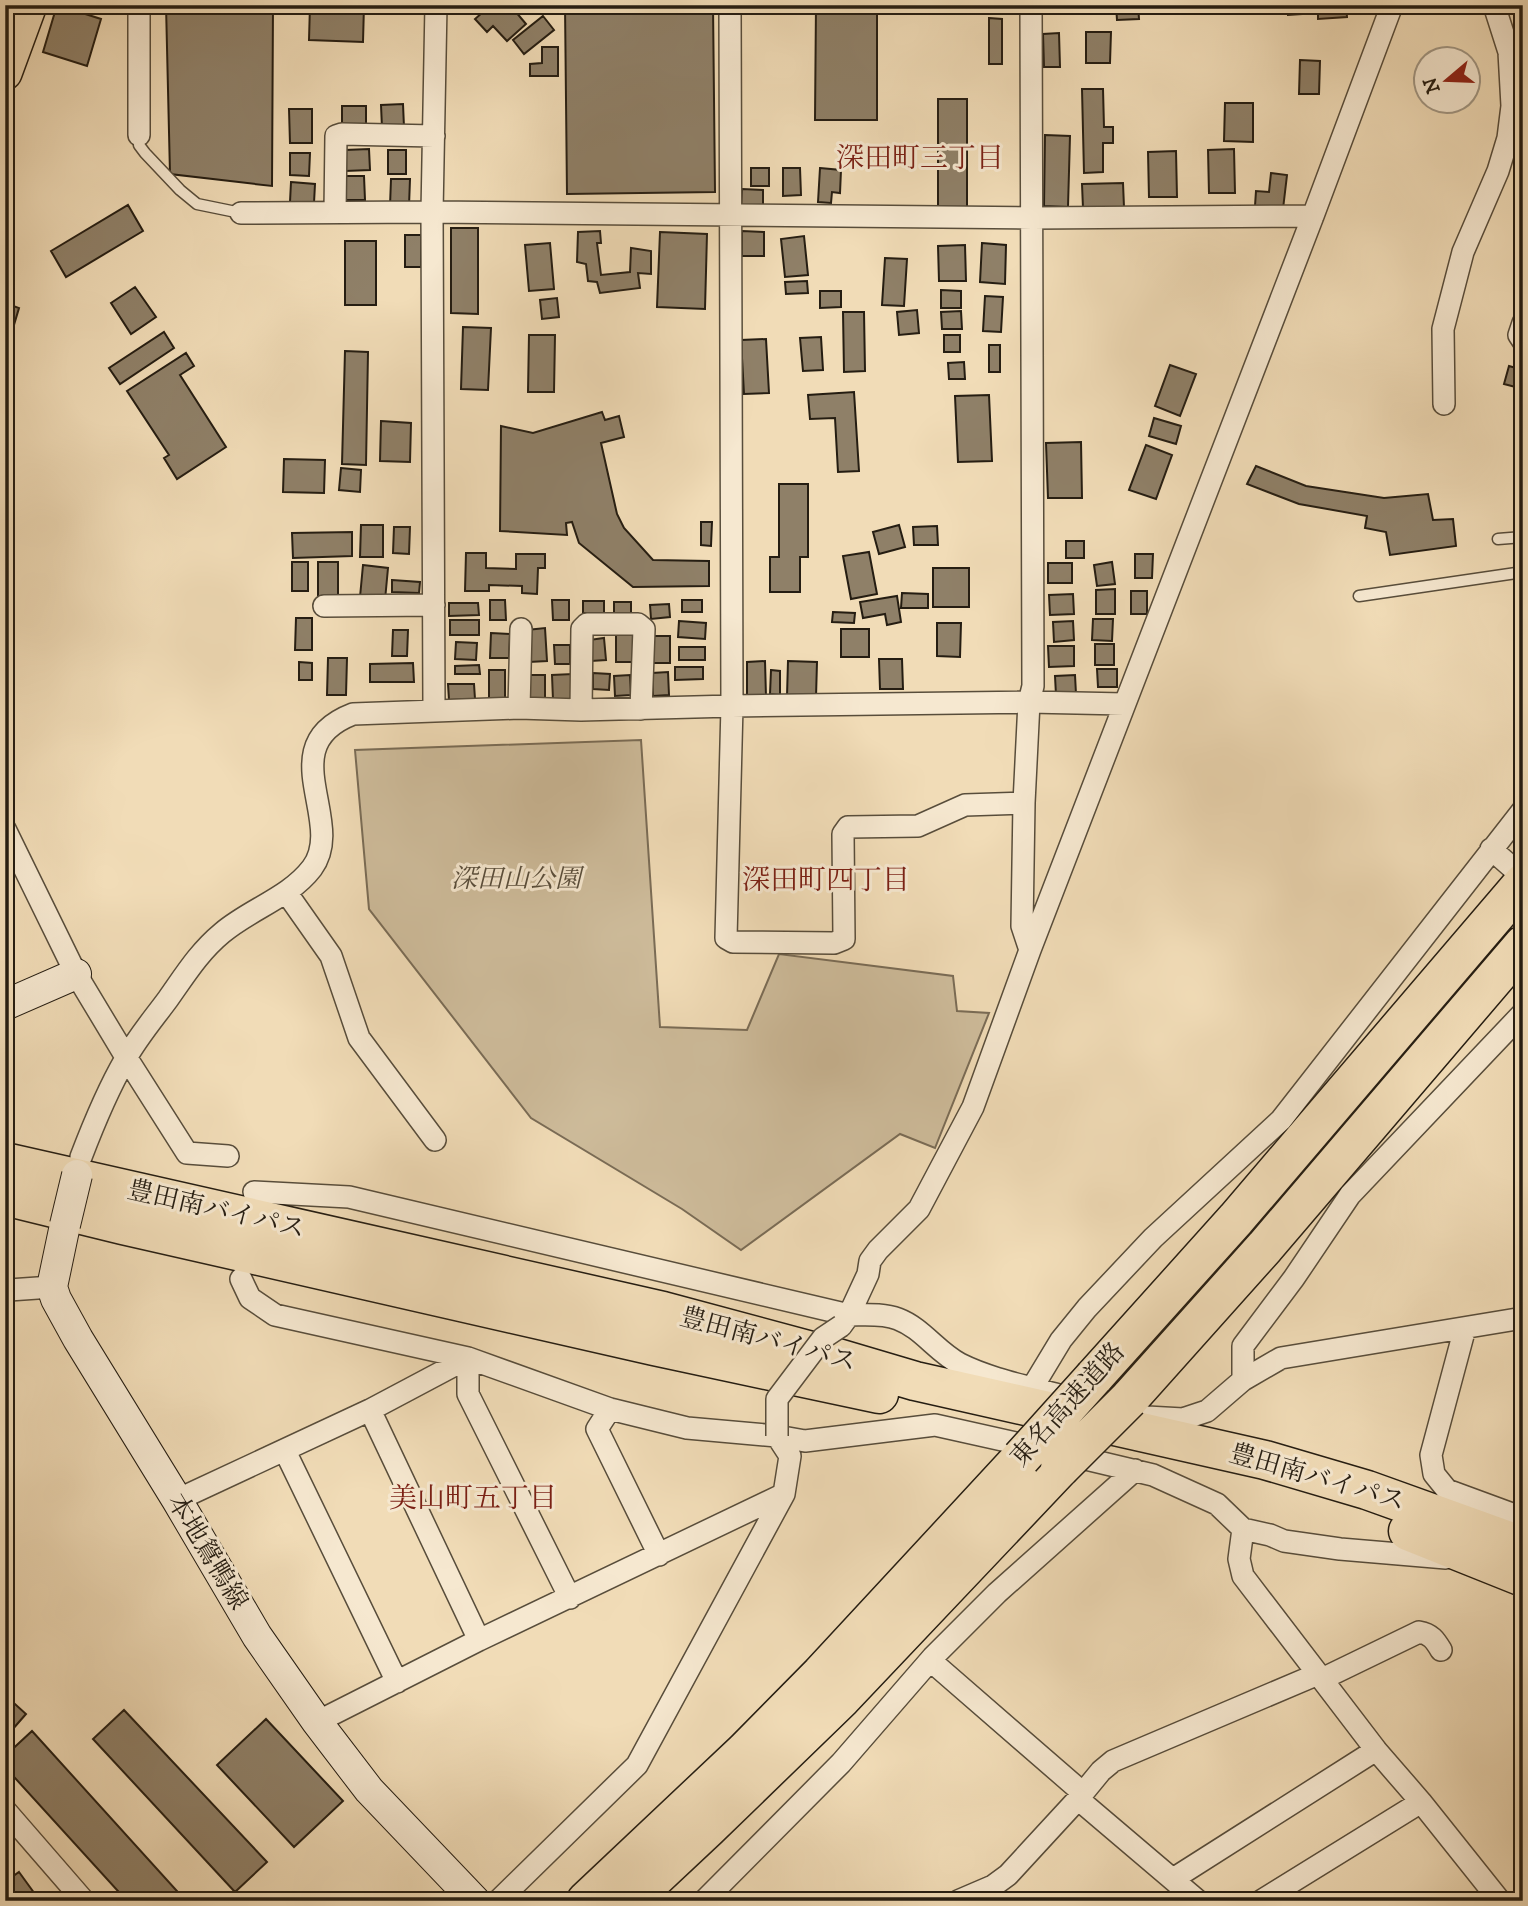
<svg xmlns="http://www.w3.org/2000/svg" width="1528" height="1906" font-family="'IM FELL DW Pica','Noto Serif JP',serif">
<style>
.green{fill:#cebc9b;stroke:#7a6c56;stroke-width:2}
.building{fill:#8f8068;stroke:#251d12;stroke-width:2}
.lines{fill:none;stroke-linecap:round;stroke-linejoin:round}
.lane-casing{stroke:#584d3b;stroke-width:13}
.street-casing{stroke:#584d3b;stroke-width:24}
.secondary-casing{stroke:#251d12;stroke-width:32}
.primary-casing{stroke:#251d12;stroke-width:36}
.highway-casing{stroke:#251d12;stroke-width:41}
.lane{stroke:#f6e8d0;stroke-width:10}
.street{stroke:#f6e8d0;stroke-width:21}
.secondary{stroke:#f6e8d0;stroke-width:30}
.primary{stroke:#f1dcb7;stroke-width:33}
.highway{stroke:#f1dcb7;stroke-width:38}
.street-bridge-casing{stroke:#584d3b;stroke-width:24;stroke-linecap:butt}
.secondary-bridge-casing{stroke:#251d12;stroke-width:32;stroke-linecap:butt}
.highway-bridge-casing{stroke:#251d12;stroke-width:41;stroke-linecap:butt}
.street-bridge{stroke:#f6e8d0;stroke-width:21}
.secondary-bridge{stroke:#f6e8d0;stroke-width:30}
.highway-bridge{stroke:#f1dcb7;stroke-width:38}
.labels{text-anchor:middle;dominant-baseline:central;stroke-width:6;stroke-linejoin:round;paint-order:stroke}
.park-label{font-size:26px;font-style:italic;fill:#584d3b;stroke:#f6e8d0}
.street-label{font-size:26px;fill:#251d12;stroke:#f6e8d0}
.neighbourhood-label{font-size:28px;fill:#7a1f14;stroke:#f6e8d0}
</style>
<rect width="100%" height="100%" fill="#f1dcb7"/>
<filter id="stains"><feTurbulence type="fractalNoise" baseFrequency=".00286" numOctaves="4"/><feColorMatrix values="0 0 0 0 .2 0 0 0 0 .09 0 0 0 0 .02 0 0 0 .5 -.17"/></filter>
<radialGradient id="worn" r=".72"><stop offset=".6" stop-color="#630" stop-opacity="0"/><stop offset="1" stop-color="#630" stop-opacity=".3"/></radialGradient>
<!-- green -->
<path class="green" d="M641,740L660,1027L747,1030L779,954L953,976L957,1011L989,1013L935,1148L900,1134L741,1250L682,1209L531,1118L369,909L355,750Z"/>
<!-- building -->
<path class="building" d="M57,5L101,19L87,66L43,52Z
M166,5H273L272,186L170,174Z
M310,5H364L363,42L309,40Z
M491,5H510L526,24L507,41L493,26L487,32L475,19Z
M565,5H713L715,192L567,194Z
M816,5H877V120H815Z
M1116,5H1138L1139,19L1117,20Z
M1288,5H1346L1347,17L1318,19V13L1288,15Z
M543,16L554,30L524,54L513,40Z
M989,18L1002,19V64H989Z
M1086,32H1111L1110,63H1086Z
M1059,33L1060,67H1044L1043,34Z
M542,47H558V76H530V64L542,63Z
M1300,60L1320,61L1319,94H1299Z
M1082,89H1103L1104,127H1113V143H1103V172L1084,173Z
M938,99H967V208H938Z
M1225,103H1253V142L1224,141Z
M403,104L404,127L382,128L381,105Z
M342,106H366V127H342Z
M289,109H312V143H290Z
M1045,135L1070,136L1068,207L1044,206Z
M369,149L370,170L345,171V150Z
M1234,149L1235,193H1209L1208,150Z
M388,150H406V174H388Z
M1176,151L1177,197H1149L1148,152Z
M290,153H310L309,176L290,175Z
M751,168H769V186H751Z
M783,168H800L801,195L783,196Z
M820,168L841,170L840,193L832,192L831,203L818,202Z
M1271,173L1287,175L1283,209L1255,206L1256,191L1269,192Z
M344,176H364L365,200H345Z
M391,179H410L409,206H390Z
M291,182L315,184L314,203L290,202Z
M1123,183L1124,207L1083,208L1082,184Z
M742,189L763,190V208L741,207Z
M128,205L143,231L66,277L51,251Z
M451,228H478V314L451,313Z
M600,231L601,243H597L601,275L630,272L631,248L651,251V274L638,273L640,288L600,293L597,282L588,281L586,264L577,262L578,232Z
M742,231L764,232V256H742Z
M660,232L707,234L705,309L657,307Z
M405,235H421V267H405Z
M804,236L808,275L785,277L781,239Z
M345,241H376V305H345Z
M550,243L554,289L529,291L525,245Z
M982,243L1006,245L1005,284L980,282Z
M965,245L966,281H939L938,246Z
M885,258L907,259L904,306L882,305Z
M807,281L808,293L786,294L785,282Z
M135,287L156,317L131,334L111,303Z
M941,290L961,291V308H941Z
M820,291H841V307L820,308Z
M985,296L1003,297L1001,332L983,331Z
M557,298L559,317L542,319L540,300Z
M5,303L19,308L8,345L5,344Z
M917,310L919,333L899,335L897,312Z
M961,311L962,329H942L941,312Z
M843,312H864L865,371L844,372Z
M463,327L491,328L488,390L461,389Z
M164,332L174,348L120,384L109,368Z
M529,335H555L554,392H528Z
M944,335H960V352H944Z
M821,337L823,370L803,371L800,338Z
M766,339L769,393L744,394L741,340Z
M989,345H1000V372H989Z
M345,351L368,352L366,465L342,464Z
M186,353L194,366L180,375L226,447L177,479L164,458L169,455L127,391Z
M964,362L965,379H949L948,363Z
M1170,365L1196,374L1180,416L1155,406Z
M1509,366L1523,370V389L1504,384Z
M854,392L859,471L838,472L835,418L810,419L808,395Z
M989,395L992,461L958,462L955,396Z
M602,412L605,420L619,416L624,437L601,443L617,514L624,528L653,560L709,561V586L633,587L579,543L572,522L566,523L567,535L500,531L501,426L533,433Z
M1154,418L1181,426L1176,444L1149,436Z
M381,421L411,423L410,462L380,461Z
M1081,442L1082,498H1048L1046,443Z
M1146,445L1172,455L1156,499L1129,490Z
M284,459L325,460L324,493L283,492Z
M1256,466L1306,486L1384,498L1428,494L1433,520L1453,519L1456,546L1390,555L1386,532L1365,528L1367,516L1299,504L1247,484Z
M341,468L361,470L360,492L339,490Z
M779,484H808V557H800V592H770V557H779Z
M701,522H712L711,546L701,545Z
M361,525H383V557H360Z
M899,525L905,547L879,554L873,532Z
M937,526L938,545H914L913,527Z
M394,527H410L409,554L393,553Z
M352,532V556L293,558L292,533Z
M1066,541H1084V558H1066Z
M869,552L877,594L851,599L843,556Z
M466,553H486V568L516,569V554H545V568H538L537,594L522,593V586L489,585V591H465Z
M1135,554H1153L1152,578H1135Z
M292,562H308V591H292Z
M318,562H338V597H318Z
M1112,562L1115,584L1097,586L1094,565Z
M1048,563H1072V583H1048Z
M363,565L388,568L385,600L360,597Z
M933,568H969V607H933Z
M392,580L420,582L419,593L392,592Z
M1115,589V614H1096V590Z
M1131,591H1147V614H1131Z
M902,593L928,594V608H901Z
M1073,594L1074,614L1050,615L1049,595Z
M897,596L901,622L887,625L885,614L863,618L860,602Z
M490,600H505L506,620H490Z
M552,600H569V620H553Z
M682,600H702V612H682Z
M583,601H604V613H583Z
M614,602H631V616H614Z
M449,603H478L479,615L449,616Z
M669,604L670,617L651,619L650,605Z
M833,612L855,613L854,623L832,622Z
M296,618H312V650H295Z
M1093,619H1113L1112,641L1092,640Z
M450,620H479V635H450Z
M679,621L706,623L705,639L678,637Z
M1073,621L1074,640L1054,642L1053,622Z
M937,623H961L960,657L937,656Z
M545,628L547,661L529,662L527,630Z
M616,629H637V662H616Z
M841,629H869V657H841Z
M393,630H408L407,656H392Z
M491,633L510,634L509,658H490Z
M650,636H670V663H650Z
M604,638L606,660L591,661L589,640Z
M456,642L477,643L476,660L455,659Z
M1095,644H1114V665H1095Z
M554,645H570V664H555Z
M1048,646H1074V666L1049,667Z
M679,647H705V660H679Z
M328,658H347L346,695H327Z
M879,659H902L903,689H880Z
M765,661L766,697H747V662Z
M788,661L817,662L816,697L787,696Z
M299,662L312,663V680H299Z
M413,663L414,682H370V664Z
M479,665L480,674H455V666Z
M675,667H703V679L675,680Z
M1097,669H1117V687H1098Z
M489,670H505V701H489Z
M771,670L780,671V695L770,694Z
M668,672L669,695L653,696L652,673Z
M593,673L610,674L609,690L593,689Z
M573,674L574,699L553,700L552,675Z
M528,675H545V698L529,699Z
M630,675L631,695L615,696L614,676Z
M1075,675L1076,694L1056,695L1055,676Z
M448,684H474L475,699L449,700Z
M5,1695L26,1714L5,1738Z
M124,1710L267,1862L235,1892L93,1739Z
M266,1719L343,1801L294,1847L217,1765Z
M32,1731L186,1901H127L5,1767V1756Z
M19,1872L40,1901H5V1882Z"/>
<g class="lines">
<defs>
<path id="lane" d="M139,135V145L145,153L180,190L197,204L241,213
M1498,539L1523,537
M1359,596L1523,572"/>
<path id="street" d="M139,5V135
M730,5L732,706L726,938L733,942L834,943L844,939L843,834L848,827L918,826L965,805L1024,803
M335,212L336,136L342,134L434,136
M241,213L432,212L1032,218L1313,216
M1523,323L1519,335L1523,341
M1444,404L1443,329L1463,252L1498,171L1508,138L1512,106L1509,52L1494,5
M324,606L434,605
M519,708L521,629
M434,709L432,212L436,5
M581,710L582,629L587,624H638L644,629L641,709
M5,829L76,974L126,1057L187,1153L228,1156
M1491,849L1523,877
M286,892L331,956L359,1038L435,1140
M1030,950L1022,926L1024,803L1029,702L1033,686L1031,5
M81,1157C94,1123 107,1091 125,1060C137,1038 154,1018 168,999C185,975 199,952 222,933C250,909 289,898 312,868C347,821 270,746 353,714L519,708L581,710L732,706L1029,702L1124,704
M254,1192L349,1197L849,1315C864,1315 883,1313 898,1319C922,1328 937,1352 960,1364C990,1379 1026,1386 1059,1395
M241,1279L250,1298L275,1315L468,1358L610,1409L687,1428L777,1436L805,1441L935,1425L1038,1448
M5,1295L9,1290L52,1287
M841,1326L849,1315L868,1274L870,1261L878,1250L919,1209L973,1107L1030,950L1313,216L1392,5
M1465,1328L1431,1455L1434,1474L1447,1490L1523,1518
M1243,1380V1346L1294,1278L1350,1195L1523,1013
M1032,1388L1061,1340L1087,1308L1153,1238L1281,1120L1523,810
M610,1409L597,1429L659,1555
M370,1410L479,1640
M1137,1415L1147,1417L1183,1419L1207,1411L1243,1380L1281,1358L1523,1318
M285,1451L397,1682
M1069,1455L1153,1475L1217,1504L1243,1529L1270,1535L1284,1541L1340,1549L1446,1558
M177,1500L370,1410L468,1358V1394L570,1598
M1243,1529L1239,1559L1243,1576L1376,1750L1421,1802L1500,1901
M931,1661L1083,1793
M1322,1679L1419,1632C1431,1634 1435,1640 1441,1650
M317,1722L479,1640L784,1494
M1078,1799L1198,1901
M5,1810L84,1901
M1173,1879L1376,1750
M498,1901L637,1765L784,1494L790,1456L777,1436
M704,1901L841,1763L933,1657L997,1593L1135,1470
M958,1901L993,1886L1008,1875L1078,1799L1101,1771L1113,1761L1318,1674
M1261,1901L1421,1802"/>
<path id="secondary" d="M5,1005L76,974
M65,1225L52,1287L56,1299L78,1339L177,1500L257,1636L317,1722L369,1790L475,1901"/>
<path id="primary" d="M5,73L30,5"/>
<path id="highway" d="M5,1162L663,1311L834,1357L915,1381L1265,1460L1367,1490L1523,1546
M5,1196L123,1225L654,1346L879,1394
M1094,1377L1236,1219L1523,883
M1129,1399L1265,1247L1523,945
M1408,1531L1523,1577
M586,1901L745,1751L821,1674L1021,1458
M630,1901L708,1828L842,1698L1060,1468"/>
</defs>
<!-- lane casing -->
<use href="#lane" class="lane-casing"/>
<!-- street casing -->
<use href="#street" class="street-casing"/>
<!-- secondary casing -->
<use href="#secondary" class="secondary-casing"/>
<!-- primary casing -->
<use href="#primary" class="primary-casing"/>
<!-- highway casing -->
<use href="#highway" class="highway-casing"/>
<!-- lane -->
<use href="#lane" class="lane"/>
<!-- street -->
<use href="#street" class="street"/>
<!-- secondary -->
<use href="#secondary" class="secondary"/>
<!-- primary -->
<use href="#primary" class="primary"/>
<!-- highway -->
<use href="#highway" class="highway"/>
<defs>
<path id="street-bridge" d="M777,1436V1399L823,1338L841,1326"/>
<path id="secondary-bridge" d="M65,1225L77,1175"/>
<path id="highway-bridge" d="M1021,1458L1094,1377
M1060,1468L1129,1399"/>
</defs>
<!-- street-bridge casing -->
<use href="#street-bridge" class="street-bridge-casing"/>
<!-- secondary-bridge casing -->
<use href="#secondary-bridge" class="secondary-bridge-casing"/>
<!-- highway-bridge casing -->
<use href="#highway-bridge" class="highway-bridge-casing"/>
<!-- street-bridge -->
<use href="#street-bridge" class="street-bridge"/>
<!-- secondary-bridge -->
<use href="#secondary-bridge" class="secondary-bridge"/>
<!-- highway-bridge -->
<use href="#highway-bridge" class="highway-bridge"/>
</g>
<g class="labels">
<!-- park labels -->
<g class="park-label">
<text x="516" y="879">深田山公園</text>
</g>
<!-- street labels -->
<g class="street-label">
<text transform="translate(216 1210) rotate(13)">豊田南バイパス</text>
<text transform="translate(768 1340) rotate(15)">豊田南バイパス</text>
<text transform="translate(1068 1405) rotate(-48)">東名高速道路</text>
<text transform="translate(1317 1478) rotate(16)">豊田南バイパス</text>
<text transform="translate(207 1552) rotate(59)">本地鴛鴨線</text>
</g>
<!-- neighbourhood labels -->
<g class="neighbourhood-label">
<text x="920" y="158">深田町三丁目</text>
<text x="826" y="880">深田町四丁目</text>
<text x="473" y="1498">美山町五丁目</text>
</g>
</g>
<!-- margin -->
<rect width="1528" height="1906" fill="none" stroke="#f1dcb7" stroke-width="28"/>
<rect x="7" y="7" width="1514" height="1892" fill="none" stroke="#251d12" stroke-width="3.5"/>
<rect x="14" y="14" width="1500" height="1878" fill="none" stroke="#251d12" stroke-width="2"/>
<!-- north arrow -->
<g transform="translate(1447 80) rotate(251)"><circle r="33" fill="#f6e8d0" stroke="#a29784" stroke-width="2"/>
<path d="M0-5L12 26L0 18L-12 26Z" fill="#8f2418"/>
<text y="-10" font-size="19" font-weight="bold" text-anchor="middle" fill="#251d12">N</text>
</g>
<rect width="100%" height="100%" filter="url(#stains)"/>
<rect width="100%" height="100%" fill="url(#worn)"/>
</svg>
